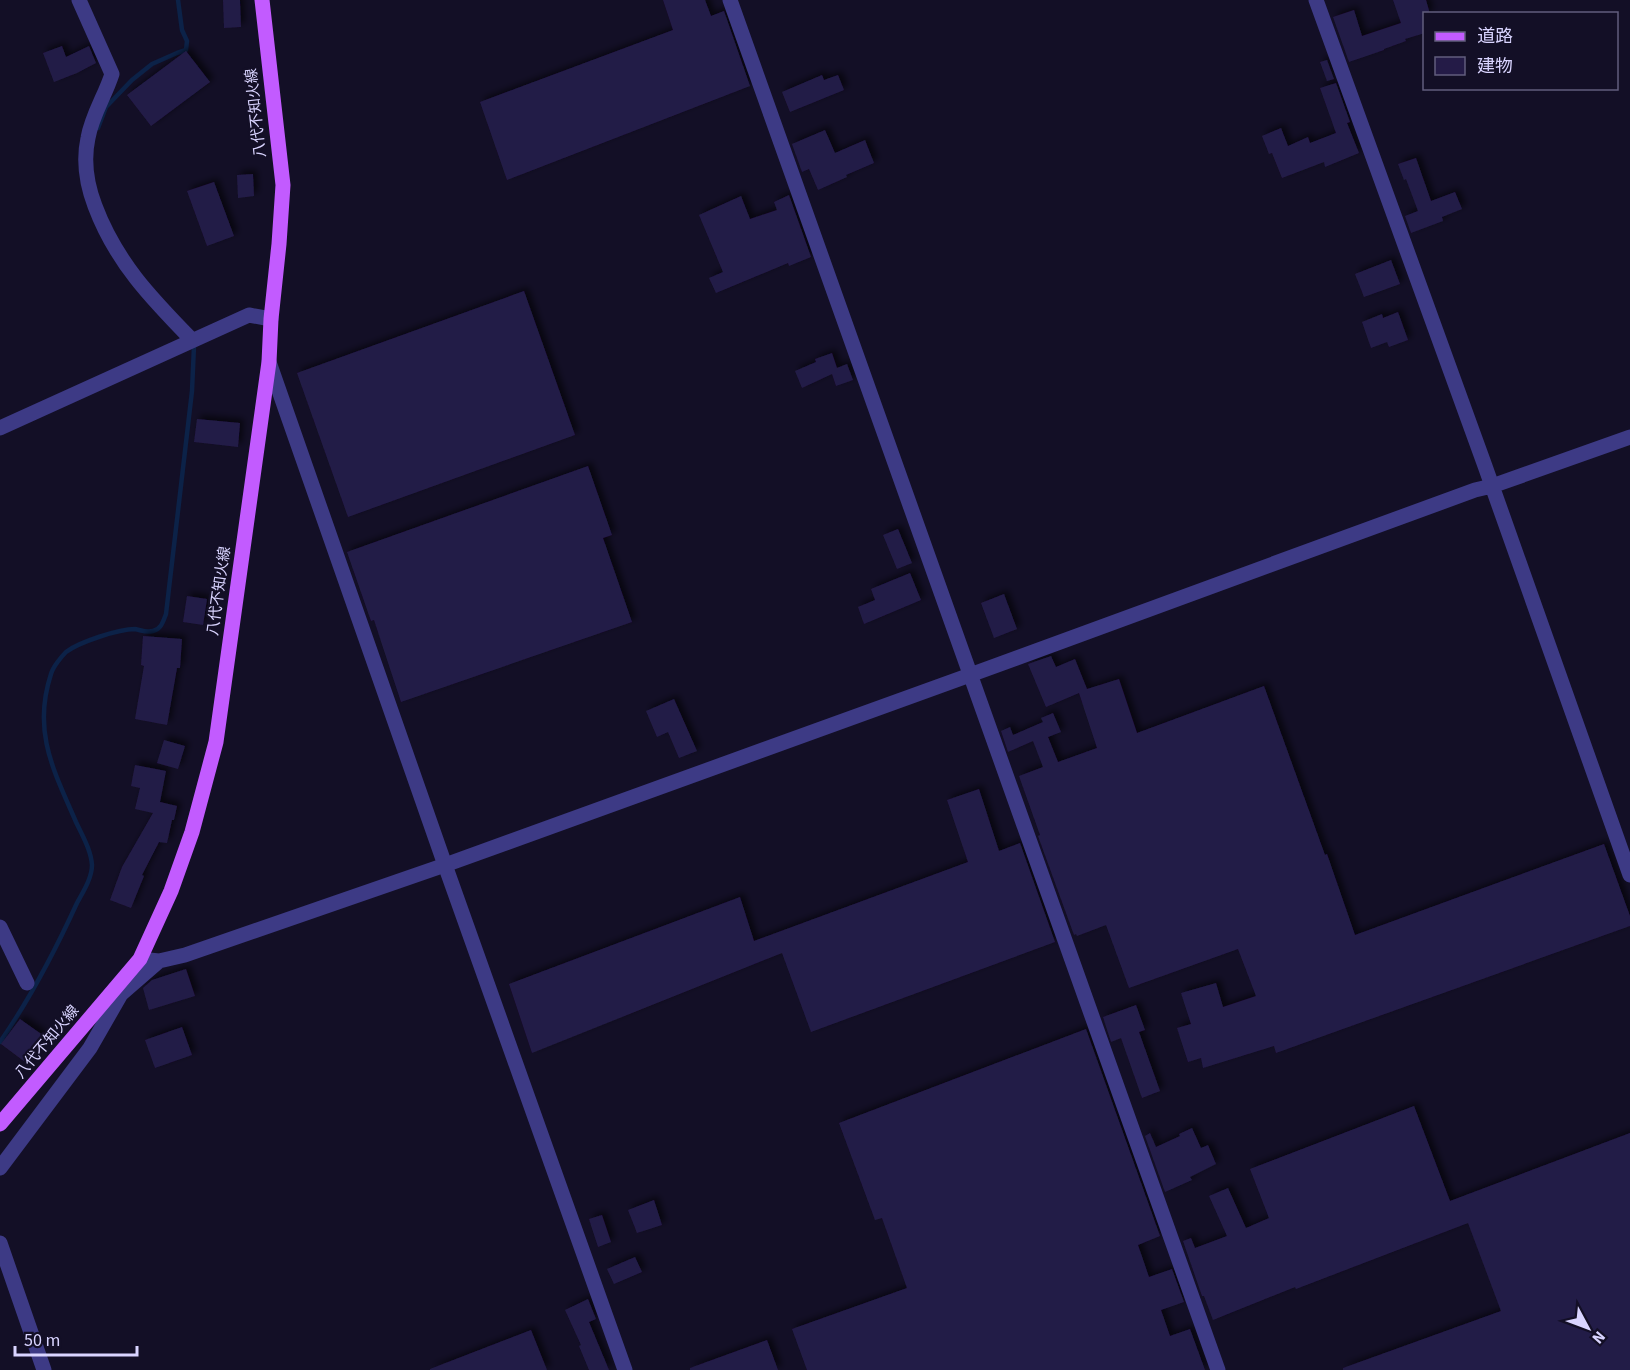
<svg xmlns="http://www.w3.org/2000/svg" width="1630" height="1370" font-family="'Source Sans 3','Noto Sans JP',sans-serif">
<style>
.lines{fill:none;stroke-linecap:round;stroke-linejoin:round}
.stream{stroke:#0c2248;stroke-width:4.5}
.building{fill:#241b47;filter:url(#shadow)}
.minor{stroke:#3d3a85;stroke-width:15}
.major{stroke:#c25bff;stroke-width:15}
.labels{text-anchor:middle;dominant-baseline:central;stroke-width:4.5;stroke-linejoin:round;paint-order:stroke}
.street-label{font-size:15px;fill:#d9d4ff;stroke:#130f26}
</style>
<defs>
<filter id="shadow"><feDropShadow dx="4" dy="-4" stdDeviation="3" flood-color="#0009"/></filter>
</defs>
<rect width="100%" height="100%" fill="#130f26"/>
<g class="lines">
<!-- stream -->
<path class="stream" d="M98,128L106,107L132,80L152,64L177,53L186,50L187,41L182,30L178,0
M0,1042C30,999 55,951 77,903C83,892 92,878 92,865C91,850 82,835 76,822C54,771 32,732 51,674C53,667 61,657 66,652C79,642 119,629 135,629C141,630 146,633 153,631C161,629 163,622 166,614L192,391L194,346"/>
</g>
<!-- building -->
<path class="building" d="M223,0H240L241,27L224,28Z
M663,0H705L711,16L724,11L750,86L507,180L480,102L673,30Z
M1393,0H1426L1430,14H1425V33L1405,39L1406,41L1384,49V50L1349,62L1333,17L1354,10L1362,36L1401,23Z
M62,46L66,57L89,46L96,63L77,73L54,82L43,53Z
M186,51L210,82L151,126L127,95Z
M1327,60L1334,79L1327,81L1320,62Z
M822,75L824,80L838,75L844,90L790,112L782,92Z
M1336,83L1350,122L1347,123L1359,153L1325,167L1324,162L1282,178L1272,153L1269,154L1262,136L1281,128L1288,146L1308,137L1310,143L1336,133L1320,88Z
M825,130L835,153L865,140L874,163L846,175L847,177L818,190L809,169L802,172L792,144Z
M1416,158L1431,201L1455,192L1462,209L1442,217L1443,221L1411,233L1405,216L1418,211L1406,179L1404,180L1398,164Z
M253,174L254,196L238,198L237,175Z
M214,182L234,236L207,246L187,191Z
M789,195L811,257L789,266L788,263L716,293L709,278L723,272L699,215L741,196L750,219L777,210L774,202Z
M1391,260L1400,284L1364,297L1355,274Z
M524,291L575,435L348,517L297,373Z
M1398,312L1408,340L1389,347L1387,342L1371,348L1362,322L1382,314L1383,318Z
M832,353L837,368L847,364L853,380L836,386L832,374L802,388L795,371L816,362L815,359Z
M197,419L240,423L238,447L194,442Z
M588,466L612,535L603,538L632,622L401,702L374,620L371,621L347,552Z
M898,529L912,563L897,569L883,535Z
M910,573L921,600L864,624L858,607L875,600L871,589Z
M1004,594L1017,629L994,638L981,603Z
M187,596L207,599L203,625L183,622Z
M143,636L182,639L180,668H177L167,725L135,719L144,666L141,665Z
M1051,656L1056,667L1075,659L1087,689L1119,679L1137,733L1264,686L1325,855L1327,854L1355,935L1604,844L1630,916V926L1276,1053L1274,1046L1203,1068L1201,1058L1188,1062L1177,1028L1191,1024L1181,993L1216,983L1223,1007L1256,996L1238,949L1129,988L1106,925L1077,936L1076,934L1074,935L1038,836L1040,835L1019,776L1043,767L1033,741L1008,752L1001,731L1010,727L1013,735L1043,722L1041,718L1053,713L1061,732L1048,737L1058,762L1097,748L1079,693L1046,707L1028,664Z
M674,699L697,751L679,758L668,732L657,737L646,711Z
M164,740L185,746L178,769L157,763Z
M135,765L166,771L160,802L177,806L174,820H172L167,843L159,842L142,875L144,876L131,908L110,900L122,867L153,813L135,809L140,788L131,786Z
M979,789L999,851L1020,843L1055,942L811,1032L782,953L532,1053L509,984L740,897L754,941L968,862L947,800Z
M186,969L195,996L149,1010L143,988L152,980Z
M1136,1005L1145,1030L1139,1032L1160,1091L1142,1098L1121,1038L1111,1042L1103,1017Z
M20,1019L44,1036L25,1062L1,1044Z
M182,1027L192,1055L155,1068L145,1040Z
M1086,1029L1160,1236L1138,1245L1149,1277L1172,1269L1184,1302L1161,1310L1170,1336L1190,1329L1205,1370H807L792,1329L907,1288L882,1218L875,1220L839,1123Z
M1414,1106L1450,1201L1630,1133V1370H1343V1368L1501,1311L1468,1223L1296,1289L1295,1287L1213,1320L1204,1296H1202L1183,1241L1191,1238L1195,1248L1227,1236L1209,1196L1228,1188L1246,1228L1269,1218L1250,1169Z
M1192,1128L1201,1148L1208,1145L1216,1164L1190,1177L1192,1180L1165,1192L1145,1136L1150,1133L1156,1147L1180,1136L1179,1134Z
M654,1200L662,1225L637,1233L628,1210Z
M602,1215L611,1242L598,1247L589,1219Z
M635,1257L642,1272L614,1284L607,1269Z
M588,1299L596,1319L589,1322L609,1370H589L579,1346L581,1345L565,1310Z
M531,1330L547,1370H430V1369Z
M767,1340L778,1370H690V1368Z"/>
<g class="lines">
<!-- minor -->
<path class="minor" d="M79,0L112,74C105,96 92,115 88,138C83,161 87,185 95,206C116,262 151,298 192,340
M730,0L1218,1370
M1316,0L1485,466L1630,875
M269,362L445,865L625,1370
M0,428L249,315L271,319
M0,927L27,983
M140,959L159,961L185,955L445,865L970,675L1475,490L1492,486L1630,437
M0,1168L90,1048L121,994L159,961
M0,1243L44,1370"/>
<!-- major -->
<path class="major" d="M0,1124L140,959L171,891L192,832L216,742L269,362L271,319L279,244L283,185L262,0"/>
</g>
<g class="labels">
<!-- street labels -->
<g class="street-label">
<text transform="translate(256 113) rotate(-96)">八代不知火線</text>
<text transform="translate(219 591) rotate(-82)">八代不知火線</text>
<text transform="translate(47 1042) rotate(-50)">八代不知火線</text>
</g>
</g>
<!-- legend -->
<rect x="1423" y="12" width="195" height="78" fill="#130f26" stroke="#625e7d" stroke-width="1.5"/>
<rect x="1435" y="32" width="30" height="9" fill="#c25bff" stroke="#625e7d" stroke-width="1.5"/>
<text x="1477" y="42" font-size="18" fill="#d9d4ff">道路</text>
<rect x="1435" y="57" width="30" height="18" fill="#241b47" stroke="#625e7d" stroke-width="1.5"/>
<text x="1477" y="72" font-size="18" fill="#d9d4ff">建物</text>
<!-- north arrow -->
<g transform="translate(1588 1328) rotate(131)" stroke="#130f26" stroke-width="4.5" paint-order="stroke">
<path d="M0-4.5L10 22L0 15L-10 22Z" fill="#d9d4ff"/>
<text y="-9" font-size="16" font-weight="bold" text-anchor="middle" fill="#d9d4ff">N</text>
</g>
<!-- scale -->
<path d="M15 1346v9h122v-9" fill="none" stroke="#d9d4ff" stroke-width="3"/>
<text x="24" y="1346" font-size="18" fill="#d9d4ff" stroke="#130f26" stroke-width="4.5" paint-order="stroke">50 m</text>
</svg>
